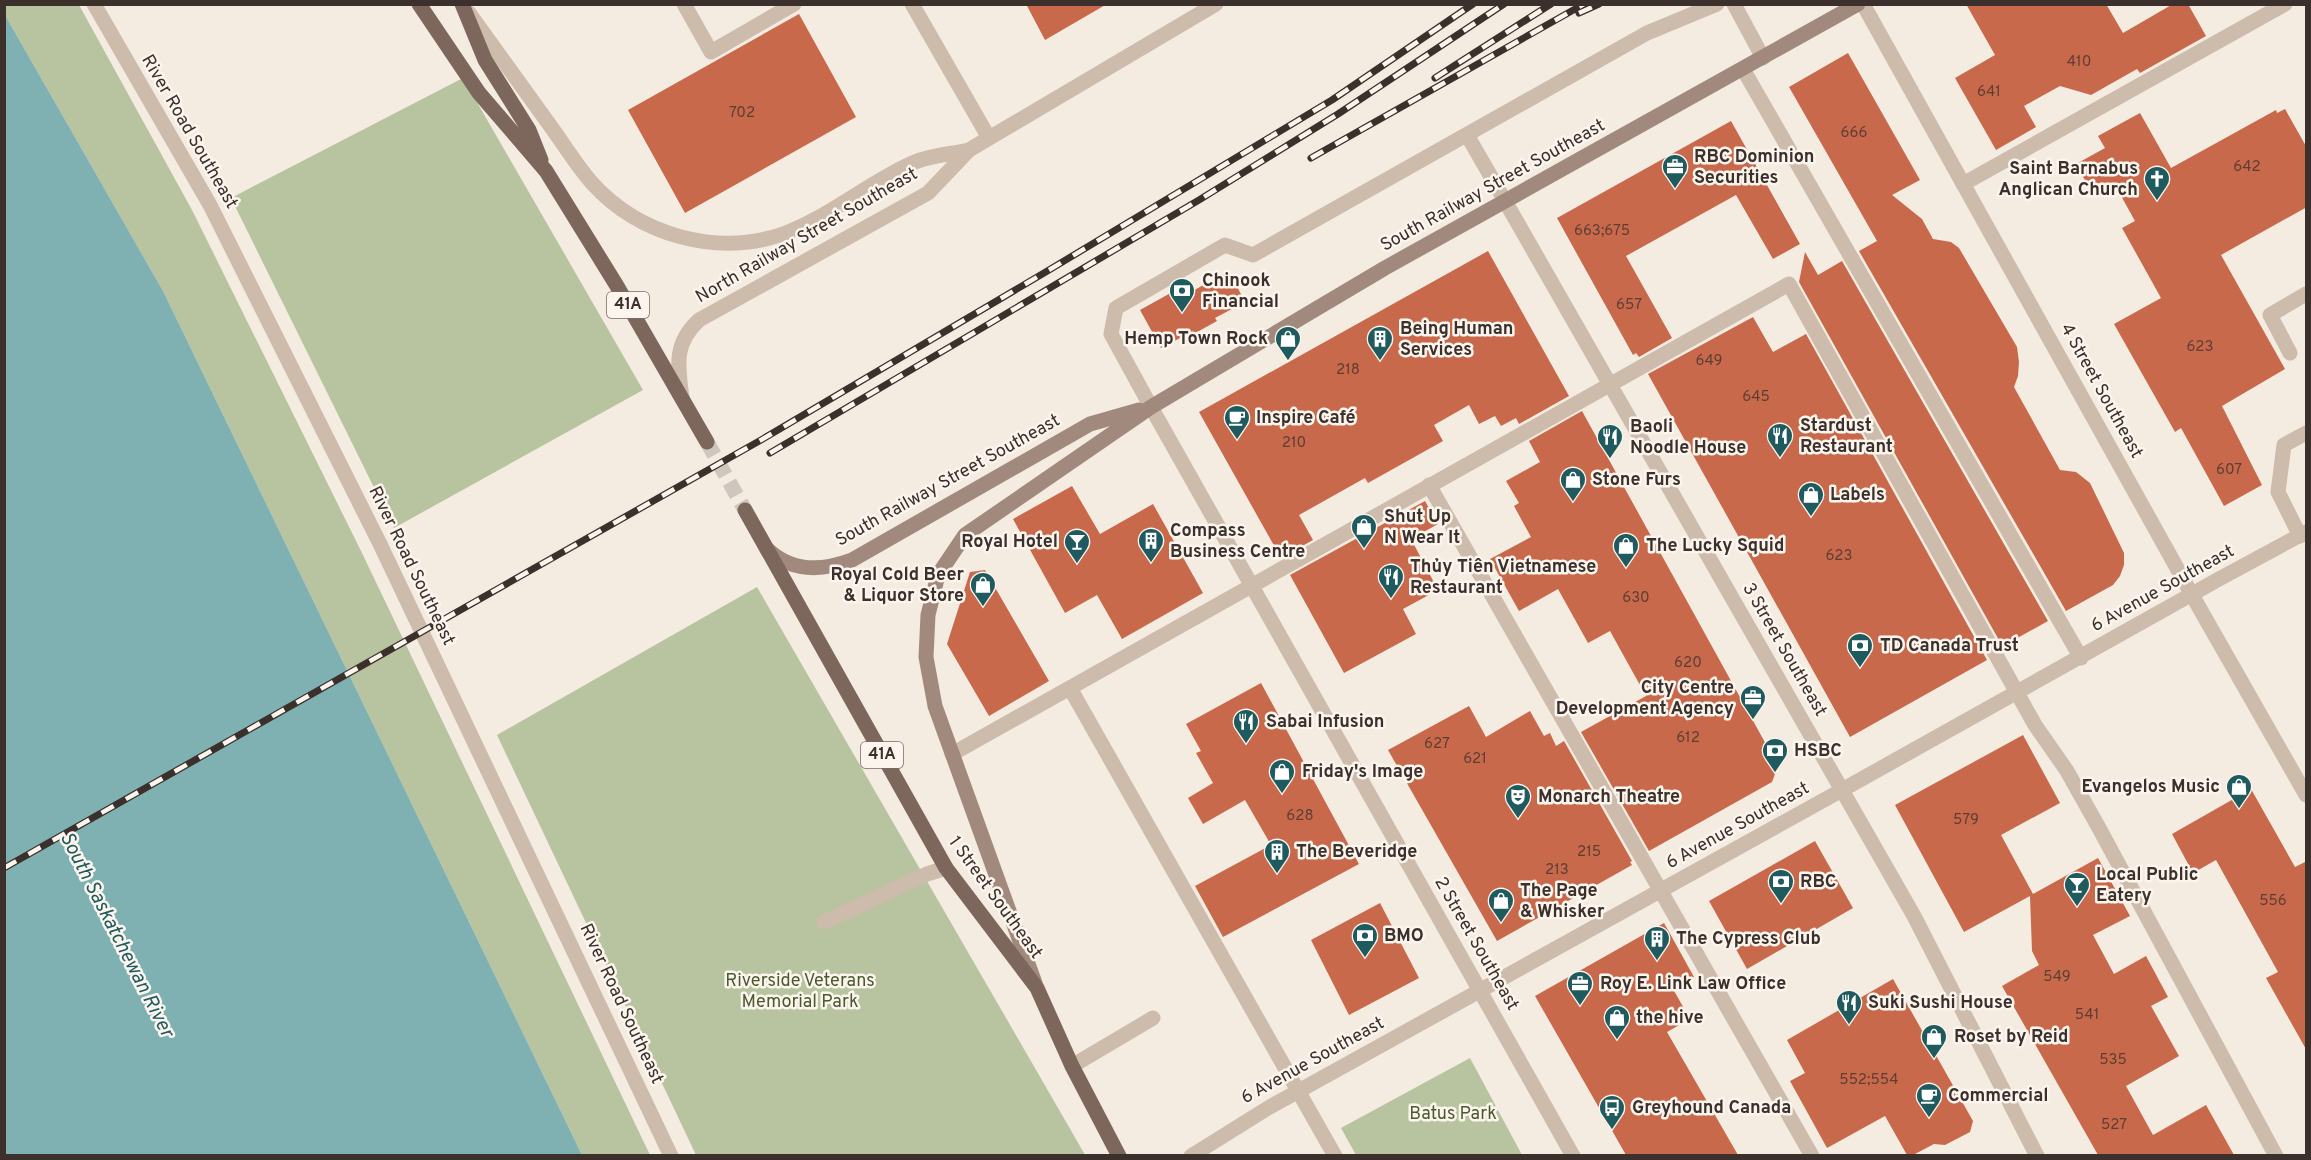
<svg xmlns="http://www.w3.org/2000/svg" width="2311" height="1160" font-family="Overpass,sans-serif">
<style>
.green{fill:#b8c4a0}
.water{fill:#7fb0b2}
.building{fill:#c8694b}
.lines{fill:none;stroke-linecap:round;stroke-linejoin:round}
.primary-tunnel{stroke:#cfc6bd;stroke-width:15;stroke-dasharray:15 8;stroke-linecap:butt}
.service{stroke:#cdbbac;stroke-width:15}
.minor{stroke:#cdbbac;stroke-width:15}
.tertiary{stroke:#cdbbac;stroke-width:15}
.secondary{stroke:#a18a7d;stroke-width:15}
.primary{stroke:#7d675c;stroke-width:15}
.rail-casing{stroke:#3b302b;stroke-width:7}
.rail{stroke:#fbf5ee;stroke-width:4.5;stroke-dasharray:14;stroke-linecap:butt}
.labels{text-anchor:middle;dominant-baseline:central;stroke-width:5;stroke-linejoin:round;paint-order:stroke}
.number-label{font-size:15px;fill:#5e3e33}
.shield{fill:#fbf5ee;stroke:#756b66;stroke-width:1.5}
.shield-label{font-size:16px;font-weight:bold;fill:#3b302b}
.street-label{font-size:18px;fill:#3b302b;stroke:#fbf5ee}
.poi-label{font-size:18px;font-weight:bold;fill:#3b302b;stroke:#fbf5ee;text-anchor:start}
.park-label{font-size:18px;fill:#4a5a2e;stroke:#fbf5ee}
.water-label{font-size:20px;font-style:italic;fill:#1f5a5e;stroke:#fbf5ee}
</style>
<rect width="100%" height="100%" fill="#f4ebe1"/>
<!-- green -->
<path class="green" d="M4,5H79L192,210L362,553L650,1155H582L163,291L5,15Z
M463,78L643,390L394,528L231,198Z
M757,587L1069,1127L1085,1155H696L497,735Z
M1470,1058L1522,1155H1356L1341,1128Z"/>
<!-- water -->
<path class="water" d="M5,15L163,291L582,1155H5Z"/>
<!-- building -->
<path class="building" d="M1026,4H1107L1045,40Z
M1966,4H2106L2123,33L2173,4H2188L2206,36L2140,73L2137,69L2091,95L2060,86L2024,106L2036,127L1996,150L1955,78L1995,55Z
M799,14L856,117L685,213L628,110Z
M1848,53L1920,180L1892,195L1922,219L1933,239L1951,242L1959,248L2017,347L2019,362L2018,376L2014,387L2060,470L2076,472L2090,483L2124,553V565L2120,576L2113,585L2066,611L1859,251L1877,241L1789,87Z
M2285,109L2307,148V207L2221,255L2285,369L2222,406L2262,485L2224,506L2181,428L2175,432L2114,324L2161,298L2122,228L2135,221L2115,185L2094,197L2076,164L2105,148L2098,136L2140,113L2171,168L2276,110L2277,113Z
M1731,121L1800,244L1773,259L1736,195L1626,256L1672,338L1639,357L1636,353L1633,355L1557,218Z
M1488,251L1569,396L1519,424L1516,418L1501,426L1495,416L1479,424L1469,405L1434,425L1443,441L1368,483L1365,478L1299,515L1313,540L1281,558L1199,412Z
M1805,252L1818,275L1842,261L2048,621L2012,641L2000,642L1799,282Z
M1229,271L1245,302L1215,318L1217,321L1190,336L1188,334L1161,348L1140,310L1185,285L1189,293Z
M1753,317L1773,352L1806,334L1987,660L1850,737L1648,374Z
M1582,411L1778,766L1772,782L1649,851L1581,732L1646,696L1610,631L1588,643L1558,589L1519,611L1490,559L1531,537L1514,506L1519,503L1506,481L1540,462L1529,441Z
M1072,486L1100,534L1153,504L1203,593L1122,639L1097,595L1065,613L1013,519Z
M1425,501L1438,524L1411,539L1438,590L1403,609L1416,634L1344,673L1290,575Z
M985,570L1049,681L989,716L947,644L970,572Z
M1261,683L1359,864L1223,937L1195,886L1271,845L1245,800L1203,824L1188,798L1213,783L1196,753L1201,751L1186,724Z
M1469,706L1486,737L1530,711L1544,736L1550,733L1556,746L1564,741L1632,861L1630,862L1632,865L1497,941L1388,750Z
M2023,735L2060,803L2001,835L2033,894L2098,858L2130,916L2093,935L2114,974L2146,956L2168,997L2151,1006L2179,1056L2126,1086L2153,1135L2206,1105L2234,1155H2098L2002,986L2039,965L2032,951L2030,896L1964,932L1895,805Z
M2251,789L2295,867L2307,861V1051L2266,978L2278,972L2216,860L2193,873L2172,834Z
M1815,841L1853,908L1747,969L1709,901Z
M1380,903L1419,978L1349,1015L1311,940Z
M1664,923L1694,977L1673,989L1690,1019L1667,1032L1738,1155H1626L1535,996Z
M1893,979L1973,1121L1970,1132L1945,1145L1934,1144L1913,1155H1907L1885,1116L1827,1148L1790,1081L1805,1073L1787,1040Z"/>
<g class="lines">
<!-- primary-tunnel -->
<path class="primary-tunnel" d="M707,442L745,510"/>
<!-- service -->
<path class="service" d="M684,4L711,52L794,4
M1734,4L1763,58
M1743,69L2081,658
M1467,135L1505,201
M1963,184L2285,4
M2290,353L2270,315L2306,294
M1151,407L1111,334L1116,308L1225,245L1253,255L1647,33L1717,4
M1429,485L1812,1156
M2300,536L2278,492L2284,445L2306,433
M1070,688L1335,1156
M952,754L1789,284L2035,725L2067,771L2099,828L2276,1156
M824,922L927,874L946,868
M1072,1066L1153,1018"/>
<!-- minor -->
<path class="minor" d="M94,4L210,205L380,544L671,1156
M912,4L989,138
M1863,4L2192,595L2306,795
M1842,790L2219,579L2306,532"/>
<!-- tertiary -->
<path class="tertiary" d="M469,13C496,50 522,87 549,124C563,143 576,165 592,183C639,235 716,257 783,234C828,218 872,180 915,162C931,155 952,154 969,150
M1505,201L1914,916L2037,1156
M682,398C678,366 673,344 699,320L928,193L969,150L1216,4
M1151,407L1573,1156
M1191,1156L1268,1108L1842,790"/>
<!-- secondary -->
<path class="secondary" d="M767,549C792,573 822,571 852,560L1090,424L1139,410
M1035,983L935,706L926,657L928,615L938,575L965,535L1151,407L1385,268L1858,4"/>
<!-- primary -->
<path class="primary" d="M419,4L479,93L546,171L617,286L707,442
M462,4L485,60L529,130L541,160
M745,510L946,868L1037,988L1072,1066L1119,1156"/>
<defs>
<path id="rail" d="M1579,13L1599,4
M1435,78L1551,4
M1311,158L1584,4
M770,453L1199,200L1338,114L1504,4
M4,868L761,440L1044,273L1332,100L1473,4"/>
</defs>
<!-- rail casing -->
<use href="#rail" class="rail-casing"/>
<!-- rail -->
<use href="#rail" class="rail"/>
</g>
<!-- icons -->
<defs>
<symbol id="office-pin" viewBox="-11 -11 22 30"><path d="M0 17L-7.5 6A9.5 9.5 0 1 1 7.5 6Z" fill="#1f5a5e" stroke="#fbf5ee"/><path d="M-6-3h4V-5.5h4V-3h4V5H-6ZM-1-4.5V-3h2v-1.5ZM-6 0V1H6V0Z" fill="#fff"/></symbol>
<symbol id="church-pin" viewBox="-11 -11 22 30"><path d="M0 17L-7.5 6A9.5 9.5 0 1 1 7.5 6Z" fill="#1f5a5e" stroke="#fbf5ee"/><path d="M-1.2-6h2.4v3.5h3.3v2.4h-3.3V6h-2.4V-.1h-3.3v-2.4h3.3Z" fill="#fff"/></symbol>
<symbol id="bank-pin" viewBox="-11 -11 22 30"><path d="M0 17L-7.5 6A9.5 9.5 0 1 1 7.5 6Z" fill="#1f5a5e" stroke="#fbf5ee"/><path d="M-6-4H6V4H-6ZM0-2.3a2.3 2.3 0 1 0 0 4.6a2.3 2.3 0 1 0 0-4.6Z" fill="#fff"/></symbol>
<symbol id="shop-pin" viewBox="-11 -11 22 30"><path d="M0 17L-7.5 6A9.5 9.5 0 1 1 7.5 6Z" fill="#1f5a5e" stroke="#fbf5ee"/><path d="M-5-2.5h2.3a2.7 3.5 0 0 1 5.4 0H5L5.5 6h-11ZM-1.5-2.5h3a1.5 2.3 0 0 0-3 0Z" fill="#fff"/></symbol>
<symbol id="building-pin" viewBox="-11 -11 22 30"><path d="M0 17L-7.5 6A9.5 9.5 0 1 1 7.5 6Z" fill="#1f5a5e" stroke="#fbf5ee"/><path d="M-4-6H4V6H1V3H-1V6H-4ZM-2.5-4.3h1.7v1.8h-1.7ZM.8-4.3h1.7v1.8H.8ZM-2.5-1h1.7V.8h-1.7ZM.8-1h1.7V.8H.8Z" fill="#fff"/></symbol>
<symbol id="cafe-pin" viewBox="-11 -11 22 30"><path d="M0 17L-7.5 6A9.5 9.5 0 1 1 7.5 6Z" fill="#1f5a5e" stroke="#fbf5ee"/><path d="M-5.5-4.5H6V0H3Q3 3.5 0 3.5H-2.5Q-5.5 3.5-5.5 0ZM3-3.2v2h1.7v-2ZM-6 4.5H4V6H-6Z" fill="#fff"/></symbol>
<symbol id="restaurant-pin" viewBox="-11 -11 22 30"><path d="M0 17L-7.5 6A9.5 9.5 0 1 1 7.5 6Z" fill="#1f5a5e" stroke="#fbf5ee"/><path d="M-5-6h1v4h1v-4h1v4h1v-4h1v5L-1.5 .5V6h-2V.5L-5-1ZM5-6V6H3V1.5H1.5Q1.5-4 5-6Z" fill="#fff"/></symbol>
<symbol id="bar-pin" viewBox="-11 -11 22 30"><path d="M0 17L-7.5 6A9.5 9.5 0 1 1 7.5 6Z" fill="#1f5a5e" stroke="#fbf5ee"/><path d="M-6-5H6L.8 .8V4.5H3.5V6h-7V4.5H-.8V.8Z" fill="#fff"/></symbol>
<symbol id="theatre-pin" viewBox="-11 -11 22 30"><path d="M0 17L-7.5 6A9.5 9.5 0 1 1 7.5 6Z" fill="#1f5a5e" stroke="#fbf5ee"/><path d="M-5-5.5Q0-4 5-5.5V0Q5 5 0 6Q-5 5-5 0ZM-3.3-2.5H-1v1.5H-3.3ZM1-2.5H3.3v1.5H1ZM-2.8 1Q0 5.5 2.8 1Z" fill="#fff"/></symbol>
<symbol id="bus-pin" viewBox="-11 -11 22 30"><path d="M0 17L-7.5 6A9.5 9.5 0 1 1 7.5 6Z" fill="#1f5a5e" stroke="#fbf5ee"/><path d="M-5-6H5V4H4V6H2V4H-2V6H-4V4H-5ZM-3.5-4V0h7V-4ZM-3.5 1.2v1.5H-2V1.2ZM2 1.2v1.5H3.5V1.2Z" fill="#fff"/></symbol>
</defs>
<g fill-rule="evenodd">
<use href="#office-pin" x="1660" y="152" width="30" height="40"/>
<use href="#church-pin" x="2142" y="164" width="30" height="40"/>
<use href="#bank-pin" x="1167" y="276" width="30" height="40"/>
<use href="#shop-pin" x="1273" y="324" width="30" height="40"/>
<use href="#building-pin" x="1365" y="324" width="30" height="40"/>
<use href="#cafe-pin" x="1222" y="403" width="30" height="40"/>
<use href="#restaurant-pin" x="1765" y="421" width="30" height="40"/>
<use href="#restaurant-pin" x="1595" y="422" width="30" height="40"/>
<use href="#shop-pin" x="1558" y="465" width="30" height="40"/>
<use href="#shop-pin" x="1796" y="480" width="30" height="40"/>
<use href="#shop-pin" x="1349" y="512" width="30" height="40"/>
<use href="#building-pin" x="1136" y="526" width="30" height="40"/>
<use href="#bar-pin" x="1062" y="527" width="30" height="40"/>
<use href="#shop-pin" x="1611" y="531" width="30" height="40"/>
<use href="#restaurant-pin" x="1376" y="562" width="30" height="40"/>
<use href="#shop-pin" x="968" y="570" width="30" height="40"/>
<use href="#bank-pin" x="1845" y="631" width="30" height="40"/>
<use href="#office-pin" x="1738" y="683" width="30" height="40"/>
<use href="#restaurant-pin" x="1231" y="707" width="30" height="40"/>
<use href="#bank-pin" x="1760" y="736" width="30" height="40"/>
<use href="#shop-pin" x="1267" y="757" width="30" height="40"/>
<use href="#shop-pin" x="2224" y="772" width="30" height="40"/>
<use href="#theatre-pin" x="1503" y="782" width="30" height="40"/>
<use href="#building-pin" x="1262" y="837" width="30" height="40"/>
<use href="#bank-pin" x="1766" y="867" width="30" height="40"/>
<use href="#bar-pin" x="2062" y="870" width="30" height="40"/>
<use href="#shop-pin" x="1486" y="886" width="30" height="40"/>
<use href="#bank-pin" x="1350" y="921" width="30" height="40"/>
<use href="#building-pin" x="1642" y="924" width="30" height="40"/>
<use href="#office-pin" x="1565" y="969" width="30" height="40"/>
<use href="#restaurant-pin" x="1834" y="988" width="30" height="40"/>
<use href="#shop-pin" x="1602" y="1003" width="30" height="40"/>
<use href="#shop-pin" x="1919" y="1022" width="30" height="40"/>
<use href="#cafe-pin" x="1914" y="1081" width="30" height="40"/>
<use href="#bus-pin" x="1597" y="1093" width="30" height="40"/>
</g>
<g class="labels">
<!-- number labels -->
<g class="number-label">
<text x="2079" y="62">410</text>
<text x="1989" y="92">641</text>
<text x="742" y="113">702</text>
<text x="1854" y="133">666</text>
<text x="2247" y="167">642</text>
<text x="1602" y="231">663;675</text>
<text x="1629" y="305">657</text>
<text x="2200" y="347">623</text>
<text x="1709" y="361">649</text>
<text x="1348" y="370">218</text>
<text x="1756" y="397">645</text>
<text x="1294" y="443">210</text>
<text x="2229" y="470">607</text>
<text x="1839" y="556">623</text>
<text x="1636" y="598">630</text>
<text x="1688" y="663">620</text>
<text x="1688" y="738">612</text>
<text x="1437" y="744">627</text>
<text x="1475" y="759">621</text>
<text x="1300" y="816">628</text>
<text x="1966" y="820">579</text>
<text x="1589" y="852">215</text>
<text x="1557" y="870">213</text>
<text x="2273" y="901">556</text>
<text x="2057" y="977">549</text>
<text x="2087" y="1015">541</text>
<text x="2113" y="1060">535</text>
<text x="1869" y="1080">552;554</text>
<text x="2114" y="1125">527</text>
</g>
<!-- shield labels -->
<g class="shield">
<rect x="607" y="292" width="42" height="26" rx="4.5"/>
<rect x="861" y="742" width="42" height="26" rx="4.5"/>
</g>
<g class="shield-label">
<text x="628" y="305">41A</text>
<text x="882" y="755">41A</text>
</g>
<!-- street labels -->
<g class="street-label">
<text transform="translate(189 132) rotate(60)">River Road Southeast</text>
<text transform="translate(1493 186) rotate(-29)">South Railway Street Southeast</text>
<text transform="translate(807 236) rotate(-30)">North Railway Street Southeast</text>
<text transform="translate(2101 391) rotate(61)">4 Street Southeast</text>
<text transform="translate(948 481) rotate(-29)">South Railway Street Southeast</text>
<text transform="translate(411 566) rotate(64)">River Road Southeast</text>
<text transform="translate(2163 589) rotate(-29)">6 Avenue Southeast</text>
<text transform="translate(1784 650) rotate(60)">3 Street Southeast</text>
<text transform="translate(1738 826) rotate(-29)">6 Avenue Southeast</text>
<text transform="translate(995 898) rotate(54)">1 Street Southeast</text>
<text transform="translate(1476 944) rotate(60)">2 Street Southeast</text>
<text transform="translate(621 1004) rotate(65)">River Road Southeast</text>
<text transform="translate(1313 1061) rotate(-29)">6 Avenue Southeast</text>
</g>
<!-- poi labels -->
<g class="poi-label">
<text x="1694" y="157">RBC Dominion<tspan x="1694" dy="21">Securities</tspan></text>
<text x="2138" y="169" text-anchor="end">Saint Barnabus<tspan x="2138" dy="21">Anglican Church</tspan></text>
<text x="1202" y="281">Chinook<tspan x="1202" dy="21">Financial</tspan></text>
<text x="1400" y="329">Being Human<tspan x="1400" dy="21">Services</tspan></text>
<text x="1268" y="339" text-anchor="end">Hemp Town Rock</text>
<text x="1256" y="418">Inspire Café</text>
<text x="1800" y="426">Stardust<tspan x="1800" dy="21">Restaurant</tspan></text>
<text x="1630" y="427">Baoli<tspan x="1630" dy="21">Noodle House</tspan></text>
<text x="1592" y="480">Stone Furs</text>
<text x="1830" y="495">Labels</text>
<text x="1384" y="517">Shut Up<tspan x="1384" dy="21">N Wear It</tspan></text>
<text x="1170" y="531">Compass<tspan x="1170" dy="21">Business Centre</tspan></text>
<text x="1058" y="542" text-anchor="end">Royal Hotel</text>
<text x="1646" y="546">The Lucky Squid</text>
<text x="1410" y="567">Thủy Tiên Vietnamese<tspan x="1410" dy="21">Restaurant</tspan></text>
<text x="964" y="575" text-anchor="end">Royal Cold Beer<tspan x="964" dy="21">&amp; Liquor Store</tspan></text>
<text x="1880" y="646">TD Canada Trust</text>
<text x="1734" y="688" text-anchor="end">City Centre<tspan x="1734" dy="21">Development Agency</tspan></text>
<text x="1266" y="722">Sabai Infusion</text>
<text x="1794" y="751">HSBC</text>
<text x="1302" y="772">Friday's Image</text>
<text x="2220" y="787" text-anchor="end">Evangelos Music</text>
<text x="1538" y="797">Monarch Theatre</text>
<text x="1296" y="852">The Beveridge</text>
<text x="2096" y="875">Local Public<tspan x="2096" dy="21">Eatery</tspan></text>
<text x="1800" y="882">RBC</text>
<text x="1520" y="891">The Page<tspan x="1520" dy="21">&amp; Whisker</tspan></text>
<text x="1384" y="936">BMO</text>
<text x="1676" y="939">The Cypress Club</text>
<text x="1600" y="984">Roy E. Link Law Office</text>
<text x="1868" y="1003">Suki Sushi House</text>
<text x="1636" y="1018">the hive</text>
<text x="1954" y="1037">Roset by Reid</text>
<text x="1948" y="1096">Commercial</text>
<text x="1632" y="1108">Greyhound Canada</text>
</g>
<!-- park labels -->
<g class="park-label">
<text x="800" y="981">Riverside Veterans<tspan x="800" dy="21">Memorial Park</tspan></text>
<text x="1453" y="1114">Batus Park</text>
</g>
<!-- water labels -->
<g class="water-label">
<text transform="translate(116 935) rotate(63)">South Saskatchewan River</text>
</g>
</g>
<!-- border -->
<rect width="2311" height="1160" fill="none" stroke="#3b302b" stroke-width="12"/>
</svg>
